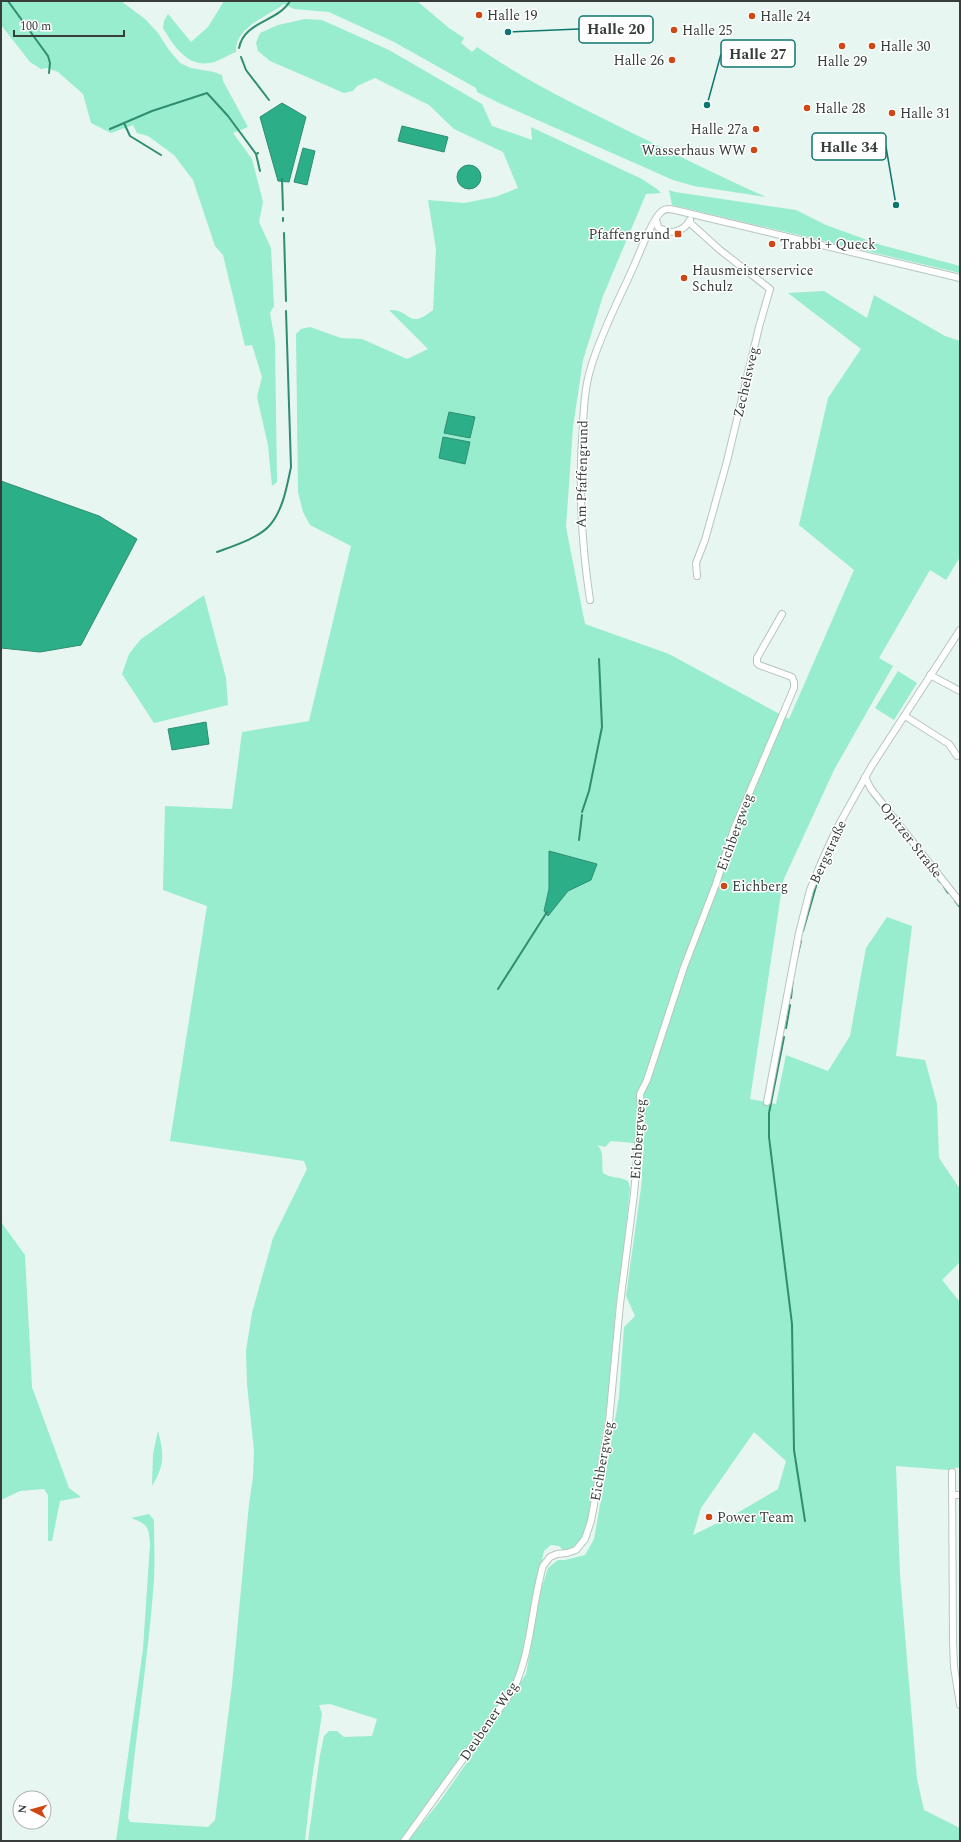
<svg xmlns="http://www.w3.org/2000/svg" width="961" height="1842" font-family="Spectral,serif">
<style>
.green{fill:#97edcd;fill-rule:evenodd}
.water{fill:#2caf89;stroke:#2f8d71}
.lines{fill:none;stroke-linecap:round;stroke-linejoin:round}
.stream{stroke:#2f8d71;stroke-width:2}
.street-casing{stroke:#b7c5bf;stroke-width:8}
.street{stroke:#fff;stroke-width:6}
.poi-dot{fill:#ce4715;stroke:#fff;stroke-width:1.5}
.labels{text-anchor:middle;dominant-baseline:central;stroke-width:3;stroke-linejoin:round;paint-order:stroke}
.poi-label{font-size:14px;fill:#373d3a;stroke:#fff;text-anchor:start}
.street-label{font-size:14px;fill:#373d3a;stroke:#fff}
.leader{fill:none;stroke:#0f766e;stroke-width:1.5}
.callout-dot{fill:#0f766e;stroke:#fff;stroke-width:1.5}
.callout{fill:#fff;stroke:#0f766e;stroke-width:1.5}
.callout-label{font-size:15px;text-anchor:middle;font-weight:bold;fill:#373d3a}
</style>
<rect width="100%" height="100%" fill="#e7f6f0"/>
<!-- green -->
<path class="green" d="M1,1H121L145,19L158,33L169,50L180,63L191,68L214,72L222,75L223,81L248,127L233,133L252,159L263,202L259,222L271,248L274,306L270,313L275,341L277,482L272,486L268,445L257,397L262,377L252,345L245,346L223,255L215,246L193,180L174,155L148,136L137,133L133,125L111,133L91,123L83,94L58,72L47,68L41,69L30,62L1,25Z
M224,1H417L449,28L464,38L461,43L472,52L477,47C524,80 574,104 626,130C672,152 718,176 766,197L694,186L673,180L499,103L477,92L476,88L394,42L329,12L294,9L284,4C268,16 234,28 236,52C228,55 218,62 210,63C187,67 173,45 163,28L164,21L168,14L191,42L208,27Z
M305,19L322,20L389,50L482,104L492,126L532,140L531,127L642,179L657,189L661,193L646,194L603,296L583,360L573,427L566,527L585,624L669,654L789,719L854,570L799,525L828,398L861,349L788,293L824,291L867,318L874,295L945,336L960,341V557L946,580L930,570L879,658L893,666L834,770L783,881L750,1099L776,1104L786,1055L828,1071L850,1036L866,948L887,917L912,926L896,1056L925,1060L937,1104L939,1158L960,1189V1262L942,1280L960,1302V1467L949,1470L896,1466L900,1575L917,1779L924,1810L960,1828V1841H408L440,1801L485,1737L526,1674L541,1590L548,1568L558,1560H565L585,1555L594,1539L619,1397L624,1327L635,1316L626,1296L641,1188L644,1144L611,1141L605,1147L597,1145C605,1152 601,1163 603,1173C611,1179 619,1176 628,1181L630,1188L625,1239L616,1305L608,1402L587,1524L581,1539L574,1548L564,1551L559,1546L551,1545L544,1551L518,1671L510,1689L493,1715L400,1841H308L320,1755L324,1736L329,1731H337L344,1737L372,1736L377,1719L330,1704L319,1705L322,1714L312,1779L305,1841H116L143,1649L150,1544C149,1526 147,1524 131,1518L149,1514L154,1520C154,1540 155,1560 154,1580C148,1660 135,1739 128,1818L130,1822L208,1827L215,1820L232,1685L249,1504L253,1477L254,1451L247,1384L246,1351L252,1313L273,1238L307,1169L304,1161L170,1141L207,906L163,890L165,806L232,809L242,732L309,721L351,546L310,525L303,512L298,492L296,334L301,329L310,327L341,338L362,339L407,359L428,349L389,310C412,309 407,331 433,310L436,249L428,200L464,203L495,197L518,188L503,152L454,129L429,105L375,78L357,86L353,91L344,93L270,61L258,51L256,43L260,33L278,25ZM549,852L597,864L591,880L568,891L548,916L544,911L549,889ZM754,1432L786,1461L778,1489L732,1516L693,1535L701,1508Z
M669,190L675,192L796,210L826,225L881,245L960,266V273L672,205Z
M204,595L226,678L228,705L154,723L122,674L129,654L141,639Z
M898,671L917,683L894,720L875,708Z
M1,1222L25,1255L32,1387L69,1488L81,1497L60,1501L52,1541H48V1495L44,1489L20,1491L1,1500Z
M158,1431C164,1454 165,1465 152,1486L153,1454Z"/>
<!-- water -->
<path class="water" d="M282,103L306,117L289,182L278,181L260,117Z
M402,126L448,137L444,152L398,141Z
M303,148L315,151L307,185L294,182Z
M457 177a12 12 0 1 1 24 0a12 12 0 1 1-24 0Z
M449,412L475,417L470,438L444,433Z
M443,437L470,442L465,464L439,458Z
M1,481L99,516L137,539L81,645L40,652L1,648Z
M206,722L209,744L172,750L168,729Z
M549,851L597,864L591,880L568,891L548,916L544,911L549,889Z"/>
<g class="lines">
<!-- stream -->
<path class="stream" d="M8,1L48,56L50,63L49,73
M239,48C244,21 278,22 290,1
M241,57L246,70L269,100
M124,123L130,136L161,155
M110,129L152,111L207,93L228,116L256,154L258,153
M256,154L260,171
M282,179L283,210
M283,218V221
M284,233L286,301
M217,552C233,546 259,538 270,525C283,510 287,486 291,467L286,311
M872,795L880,805
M881,807L894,824
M582,812L589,791L602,727L599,659
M896,826L908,841
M579,840L582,815
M910,843L926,863
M932,872L940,882
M944,887L948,893
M955,901L960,907
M803,931L819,876
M797,958L801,941
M498,989L547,912
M791,998L793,978
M786,1028L790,1005
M784,1037L769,1113V1137L792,1324L794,1450L805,1521"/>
<defs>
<path id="street" d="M656,219L658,227C669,235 683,233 690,220
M689,222L720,250L770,289L759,327L727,461L705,540L696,563L697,576
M590,600C581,540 578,484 583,424C584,405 585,386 591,367C602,330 621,296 636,261C641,249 652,220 661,212C665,208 670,209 675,210L960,278
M930,675L960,691
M905,716L949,744L957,756
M865,777L871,789L960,902
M767,1102L799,933L810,890L821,863L837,828L871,767L960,630
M952,1472L953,1641L954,1667L960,1705
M952,1495H960
M404,1841L513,1690C532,1651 531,1607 543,1566L550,1557L557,1554L567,1553L576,1550L585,1539L591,1521L609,1422L620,1304L634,1194L641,1110L640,1094L647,1080L684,967L716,884L734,829L794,688V682L792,677L759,665L757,663V658L782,614"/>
</defs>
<!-- street casing -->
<use href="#street" class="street-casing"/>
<!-- street -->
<use href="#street" class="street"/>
</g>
<!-- markers -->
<g class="poi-dot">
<circle cx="479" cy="15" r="4"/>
<circle cx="752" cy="16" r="4"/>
<circle cx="674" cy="30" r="4"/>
<circle cx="842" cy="46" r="4"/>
<circle cx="872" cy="46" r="4"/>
<circle cx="672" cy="60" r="4"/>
<circle cx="807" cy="108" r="4"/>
<circle cx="892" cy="113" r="4"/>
<circle cx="756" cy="129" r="4"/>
<circle cx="754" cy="150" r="4"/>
<rect x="674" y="230" width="8" height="8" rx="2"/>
<circle cx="772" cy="244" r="4"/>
<circle cx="684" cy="278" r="4"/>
<circle cx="724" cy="886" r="4"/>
<circle cx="709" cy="1517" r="4"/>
</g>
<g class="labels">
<!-- poi labels -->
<g class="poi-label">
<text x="487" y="15">Halle 19</text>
<text x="760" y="16">Halle 24</text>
<text x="682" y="30">Halle 25</text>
<text x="880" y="46">Halle 30</text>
<text x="664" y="60" text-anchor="end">Halle 26</text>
<text x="842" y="61" text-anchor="middle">Halle 29</text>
<text x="815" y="108">Halle 28</text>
<text x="900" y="113">Halle 31</text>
<text x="748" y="129" text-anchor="end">Halle 27a</text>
<text x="746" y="150" text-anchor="end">Wasserhaus WW</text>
<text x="670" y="234" text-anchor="end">Pfaffengrund</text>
<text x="780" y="244">Trabbi + Queck</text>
<text x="692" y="270">Hausmeisterservice<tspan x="692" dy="16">Schulz</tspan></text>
<text x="732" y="886">Eichberg</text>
<text x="717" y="1517">Power Team</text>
</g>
<!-- street labels -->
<g class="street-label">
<text transform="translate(746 382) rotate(-77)">Zechelsweg</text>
<text transform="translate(582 474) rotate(-89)">Am Pfaffengrund</text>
<text transform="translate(735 832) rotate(-70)">Eichbergweg</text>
<text transform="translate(911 840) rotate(52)">Opitzer Straße</text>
<text transform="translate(828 852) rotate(-65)">Bergstraße</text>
<text transform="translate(638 1139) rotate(-86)">Eichbergweg</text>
<text transform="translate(602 1461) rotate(-80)">Eichbergweg</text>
<text transform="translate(489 1721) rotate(-56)">Deubener Weg</text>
</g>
</g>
<!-- callouts -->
<path class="leader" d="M508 32L579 29M707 105L721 54M896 205L886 147"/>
<g class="callout-dot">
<circle cx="508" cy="32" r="4"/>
<circle cx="707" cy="105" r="4"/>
<circle cx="896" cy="205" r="4"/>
</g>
<g class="callout">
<rect x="579" y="16" width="74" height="27" rx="4"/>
<rect x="721" y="40" width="74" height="27" rx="4"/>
<rect x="812" y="133" width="74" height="27" rx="4"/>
</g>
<g class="callout-label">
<text x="616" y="34">Halle 20</text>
<text x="758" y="59">Halle 27</text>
<text x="849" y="152">Halle 34</text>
</g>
<!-- border -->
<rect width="961" height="1842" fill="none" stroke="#373d3a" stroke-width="4"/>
<!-- north arrow -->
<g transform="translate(32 1810) rotate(276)"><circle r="19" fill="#ffffff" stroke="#afb1b0"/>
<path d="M0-3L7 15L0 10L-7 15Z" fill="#ce4715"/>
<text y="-6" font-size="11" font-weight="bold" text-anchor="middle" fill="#373d3a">N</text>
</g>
<!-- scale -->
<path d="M14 30v6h110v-6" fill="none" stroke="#373d3a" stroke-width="2"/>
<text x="20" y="30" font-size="12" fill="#373d3a" stroke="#ffffff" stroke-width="3" paint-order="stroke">100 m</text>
</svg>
